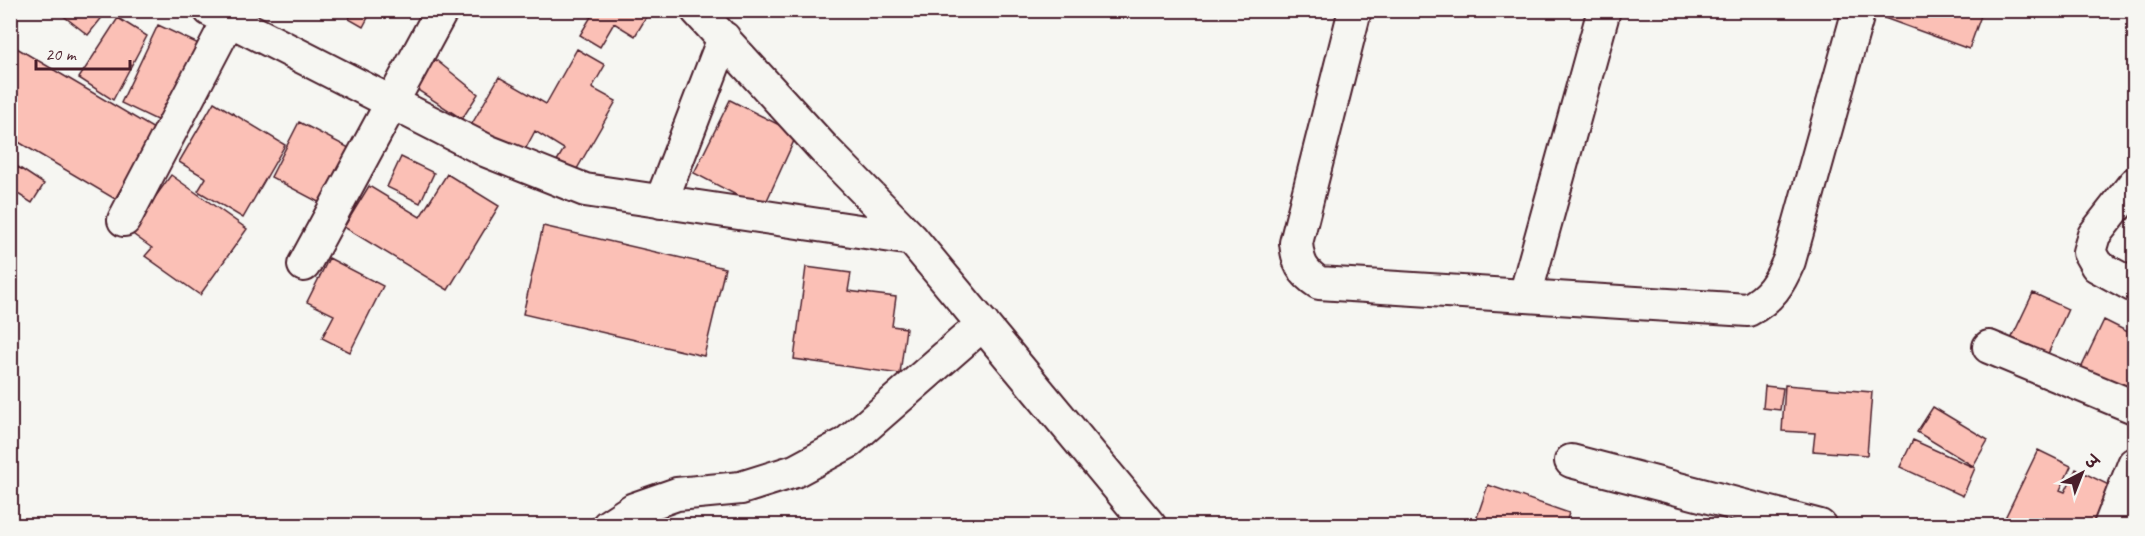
<svg xmlns="http://www.w3.org/2000/svg" width="2145" height="536" font-family="Caveat,'Playpen Sans Deva',sans-serif">
<style>
.building{fill:#fbc0b6;stroke:#4a1f2b;stroke-width:1.5}
.lines{fill:none;stroke-linecap:round;stroke-linejoin:round}
.minor-casing{stroke:#4a1f2b;stroke-width:36}
.minor{stroke:#f6f6f2;stroke-width:32}
</style>
<rect width="100%" height="100%" fill="#f6f6f2"/>
<filter id="ink" filterUnits="userSpaceOnUse"><feTurbulence type="fractalNoise" baseFrequency=".0167" numOctaves="2"/><feDisplacementMap in="SourceGraphic" scale="12" xChannelSelector="R" yChannelSelector="G"/><feConvolveMatrix kernelMatrix="1 2 1 2 8 2 1 2 1" color-interpolation-filters="sRGB"/></filter>
<g filter="url(#ink)">
<!-- building -->
<path class="building" d="M63,10H108L88,35L61,14Z
M353,10H372L363,27L349,19Z
M595,10H645L649,13L635,36L614,23L600,47L580,35Z
M1881,10H1983L1969,49L1879,16Z
M118,18L147,36L113,100L79,78Z
M158,25L201,45L165,124L121,103Z
M10,44L156,130L115,199L10,137Z
M577,49L605,65L592,88L616,101L574,174L555,164L564,149L535,131L520,159L469,129L499,77L546,104Z
M436,60L478,94L462,119L410,85Z
M730,100L797,134L763,209L694,173Z
M214,102L285,145L243,218L198,191L206,178L179,162Z
M299,122L353,150L324,205L271,177Z
M401,157L434,173L420,203L387,187Z
M18,167L44,184L32,203L10,189V178Z
M447,174L499,206L448,290L344,227L369,186L420,217Z
M171,175L247,229L200,295L145,256L152,248L130,232Z
M543,226L725,268L704,356L523,314Z
M329,258L383,286L350,352L322,338L334,315L307,302Z
M806,267L851,273L848,291L896,297L892,326L906,328L900,374L794,359Z
M2033,293L2068,309L2043,365L2007,348Z
M2104,320L2134,335V406L2076,379Z
M1785,385L1872,392L1867,455L1813,451L1815,433L1782,431Z
M1765,386L1783,388L1780,410L1763,408Z
M1933,407L1988,440L1973,466L1917,432Z
M1913,440L1975,468L1963,496L1900,467Z
M2038,450L2071,466L2060,490L2065,492L2076,469L2115,488L2097,526H2021L2005,518Z
M1488,485L1569,513L1565,526H1474Z"/>
<g class="lines">
<defs>
<path id="minor" d="M210,10L487,151L585,190L912,239
M697,10L824,149L912,239L1150,526
M1355,10L1296,243C1298,263 1302,272 1319,283L1748,310C1771,298 1779,284 1789,261L1859,10
M2134,184L2094,235L2089,252L2097,266L2134,286
M661,202L724,38
M124,220L234,10
M304,265L442,10
M1525,296L1604,10
M1989,347L2134,407
M1571,461L1820,526
M608,526L634,509L677,494L741,488L795,471L847,443L983,324
M2110,526L2134,464"/>
</defs>
<!-- minor casing -->
<use href="#minor" class="minor-casing"/>
<!-- minor -->
<use href="#minor" class="minor"/>
</g>
</g>
<!-- margin -->
<rect width="2145" height="536" fill="none" stroke="#f6f6f2" stroke-width="36"/>
<rect x="18" y="18" width="2109" height="500" fill="none" stroke="#4a1f2b" stroke-width="2" filter="url(#ink)"/>
<!-- north arrow -->
<g transform="translate(2082 473) rotate(42)" stroke="#f6f6f2" stroke-width="4.5" paint-order="stroke">
<path d="M0-4.5L10 22L0 15L-10 22Z" fill="#4a1f2b"/>
<text y="-9" font-size="16" font-weight="bold" text-anchor="middle" fill="#4a1f2b">उ</text>
</g>
<!-- scale -->
<path d="M36 60v9h94v-9" fill="none" stroke="#4a1f2b" stroke-width="3"/>
<text x="45" y="60" font-size="18" fill="#4a1f2b" stroke="#f6f6f2" stroke-width="4.5" paint-order="stroke">20 m</text>
</svg>
